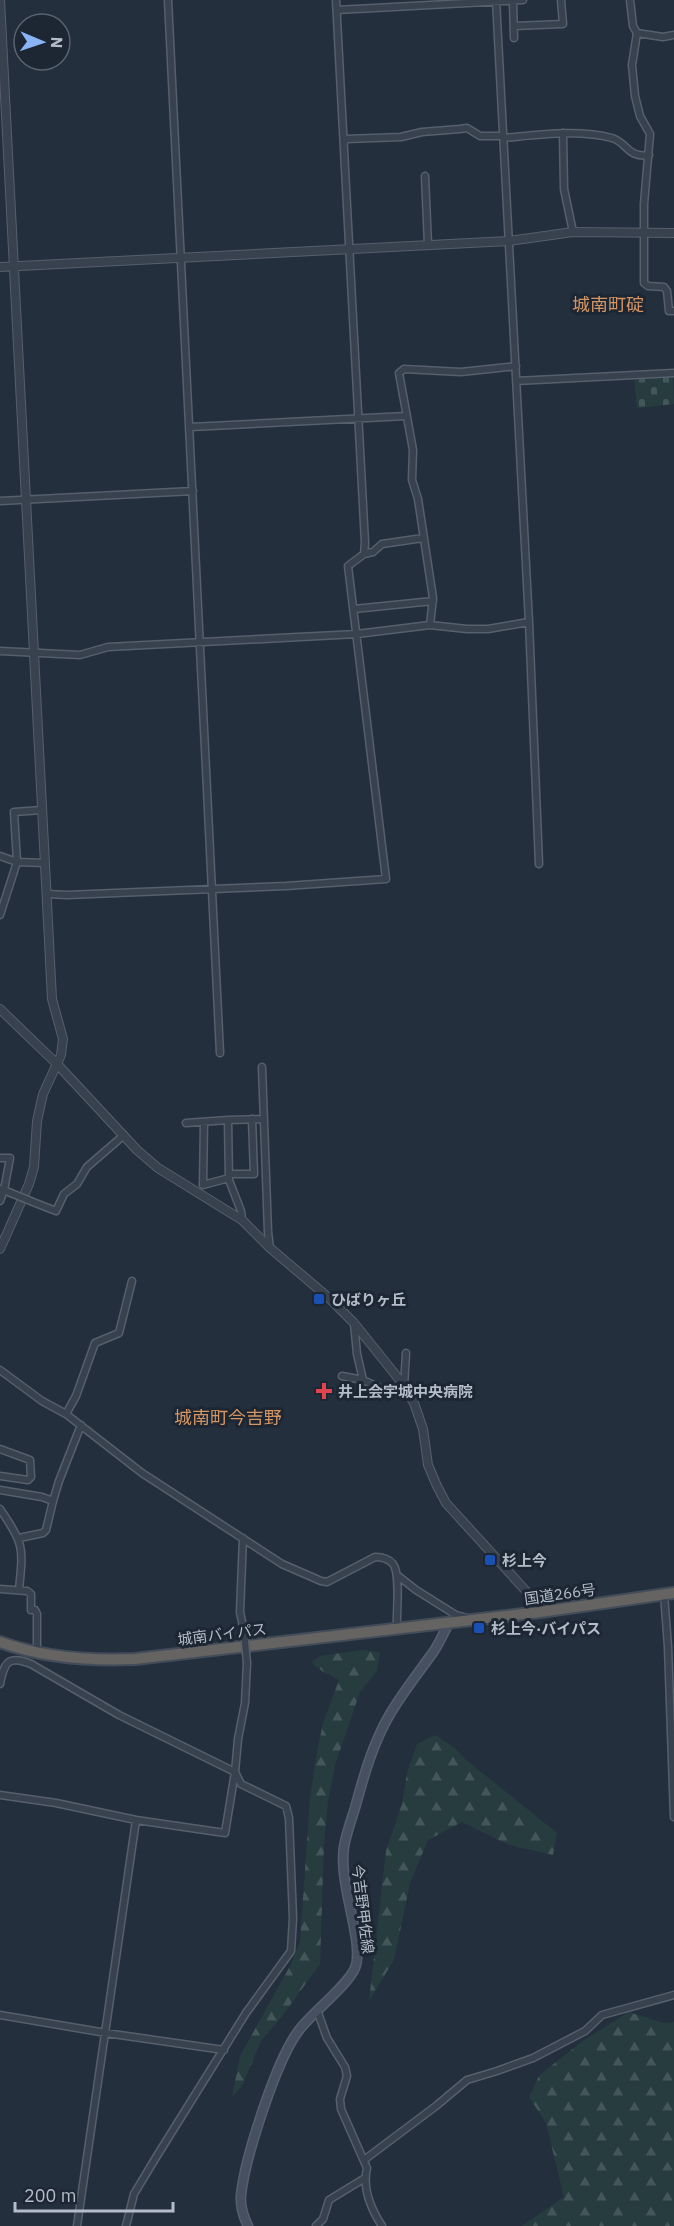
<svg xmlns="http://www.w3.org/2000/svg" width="674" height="2226" font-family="'IBM Plex Sans','Noto Sans JP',sans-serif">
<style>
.forest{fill:url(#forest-firs)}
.cemetery{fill:url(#cemetery-stones)}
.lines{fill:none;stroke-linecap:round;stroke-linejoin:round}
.minor-casing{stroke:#565f6c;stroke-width:9}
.tertiary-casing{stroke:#565f6c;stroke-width:10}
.secondary-casing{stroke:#565f6c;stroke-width:11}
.trunk-casing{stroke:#434c59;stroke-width:14}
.minor{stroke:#38414e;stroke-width:6}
.tertiary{stroke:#38414e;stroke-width:8}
.secondary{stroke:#465061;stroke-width:8}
.trunk{stroke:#656462;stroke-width:10}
.minor-bridge-casing{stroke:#565f6c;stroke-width:9;stroke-linecap:butt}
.minor-bridge{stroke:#38414e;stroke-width:6}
.transit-dot{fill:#1a4fb4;stroke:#1d2633;stroke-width:2}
.health-dot{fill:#e0444e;stroke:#1d2633;stroke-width:2}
.labels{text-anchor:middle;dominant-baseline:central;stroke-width:6;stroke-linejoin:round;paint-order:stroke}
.poi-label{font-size:15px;font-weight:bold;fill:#b4bcc9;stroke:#1d2633;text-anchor:start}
.street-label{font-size:15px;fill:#b4bcc9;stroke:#1d2633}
.quarter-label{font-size:18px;fill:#d59563;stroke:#1d2633}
</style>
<defs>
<pattern id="forest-firs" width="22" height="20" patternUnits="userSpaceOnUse" patternTransform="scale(1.5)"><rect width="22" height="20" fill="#263c3f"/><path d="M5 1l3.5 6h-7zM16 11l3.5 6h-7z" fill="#435659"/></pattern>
<pattern id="cemetery-stones" width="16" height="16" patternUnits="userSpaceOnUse" patternTransform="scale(1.5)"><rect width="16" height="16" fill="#263c3f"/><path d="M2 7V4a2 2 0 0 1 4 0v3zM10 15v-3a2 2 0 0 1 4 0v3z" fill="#435659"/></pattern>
</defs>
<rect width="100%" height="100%" fill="#242f3e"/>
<!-- forest -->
<path class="forest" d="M361,1650L380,1652L377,1671L360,1692L335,1765L328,1802L324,1843L320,1964L283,2015L261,2041L242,2086L232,2097L240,2056L290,1966L300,1942L310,1798L316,1757L323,1723L339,1680L322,1671L311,1662L320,1656Z
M435,1735L456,1749L465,1759L557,1833L553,1855L509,1845L462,1822L428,1840L410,1883L394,1960L369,2001L386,1851L402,1804L407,1773L417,1744Z
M629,2012L664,2023L674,2022V2226H522L564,2197L546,2123L529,2097L539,2076L551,2066L584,2040Z"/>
<!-- cemetery -->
<path class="cemetery" d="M673,376L674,404L637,408L634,378Z"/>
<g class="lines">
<defs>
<path id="minor" d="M168,0L220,1053
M496,0L529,622L539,864
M630,0L633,26L637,33L632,65L635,96L640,116L650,134L644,204V283L648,286L664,287L667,291L669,311H674
M513,1L514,38
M337,10L523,0
M514,26L563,24L561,0
M637,33L663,37L674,35
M563,133L564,189L573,232
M503,138C537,135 579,129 612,138C628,143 627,158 649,155
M344,143L346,139L401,137L422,132L460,129L467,128L480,136H503
M425,176L428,245
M516,381L674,373
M190,427L406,416
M0,501L193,491
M364,554L373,552L382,544L423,538
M354,609L433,601
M430,625L433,598L418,499L412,480L413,450L399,373L404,369L461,372L516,366
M0,651L80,655L108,647L357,634L430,625L467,629H488L529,622
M0,856L17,862L45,863
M47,894L67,895L286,886L386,879L348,566L364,554L365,543L336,0
M0,915L17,862L14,812L42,810
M262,1067L268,1232L270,1248
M204,1122L203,1185L229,1178
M186,1123L228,1120
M0,1158H10L4,1190L11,1193
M229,1174H254L252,1119
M0,1201L4,1190L1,1189
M33,1202L56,1211L64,1194L77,1184L87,1167L124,1135
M242,1220L241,1211L229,1180L228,1120L264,1119
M354,1323L357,1354L363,1380
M0,1370L42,1401L66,1414L142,1473L282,1564L321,1581L327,1582L375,1557C382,1557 389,1559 393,1564C401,1574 396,1614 397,1628
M342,1376L363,1380L382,1389L404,1387L406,1353
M66,1414L76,1396L95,1343L119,1333L132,1281
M0,1449L30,1460L31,1477L28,1480L0,1476
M0,1490L42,1497L53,1501L46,1530L43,1533L19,1538
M53,1501L59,1481L81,1425
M0,1509C25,1545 23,1548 19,1590
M243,1538L240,1612L244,1631
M397,1575L416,1590L456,1615L467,1618
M0,1589L27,1591L31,1594V1610H35L37,1614V1653
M664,1594L668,1647L674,1817
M0,1684C4,1664 7,1654 31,1664L119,1715L235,1772L241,1784L286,1806L289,1818L293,1918L291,1951L246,2013L155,2159L134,2194L126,2226
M0,1795L56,1803L136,1820L225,1833L235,1772L238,1739L245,1703L247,1663
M317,2010L327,2038L345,2067L347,2076L340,2099L341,2109L367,2168C362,2189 371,2209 382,2226
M0,2015L106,2033L224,2050
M364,2160L436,2106L467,2080L497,2071L533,2058L585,2031L602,2015L674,1995
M77,2226L136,1820
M316,2226L323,2219L329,2200L365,2178"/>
<path id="tertiary" d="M0,267L509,241L573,232L674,233
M0,1009L57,1064L137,1150L158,1168L242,1220L270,1248L329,1298L354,1323L398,1378L414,1403L423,1429L428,1465L437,1486L446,1503L526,1591L540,1612
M0,1249L29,1184L34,1167L37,1121L43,1094L61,1055L63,1039L52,999L0,0"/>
<path id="secondary" d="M248,2226C243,2216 240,2207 241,2195C245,2158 277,2057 300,2029C313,2012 348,1985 355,1968C365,1943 338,1884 344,1847C346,1834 351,1821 355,1808C364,1775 373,1743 390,1714C403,1692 419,1672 434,1651C440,1642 444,1632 449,1623"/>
<path id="trunk" d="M0,1642C44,1658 89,1661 135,1659L540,1612L674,1593"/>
</defs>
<!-- minor casing -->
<use href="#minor" class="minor-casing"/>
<!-- tertiary casing -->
<use href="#tertiary" class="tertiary-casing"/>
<!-- secondary casing -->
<use href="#secondary" class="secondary-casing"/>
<!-- trunk casing -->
<use href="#trunk" class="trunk-casing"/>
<!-- minor -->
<use href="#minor" class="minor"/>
<!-- tertiary -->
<use href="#tertiary" class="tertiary"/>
<!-- secondary -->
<use href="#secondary" class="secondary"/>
<!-- trunk -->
<use href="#trunk" class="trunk"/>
<defs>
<path id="minor-bridge" d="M11,1193L33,1202
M244,1631L247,1663"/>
</defs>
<!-- minor-bridge casing -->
<use href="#minor-bridge" class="minor-bridge-casing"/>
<!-- minor-bridge -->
<use href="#minor-bridge" class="minor-bridge"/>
</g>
<!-- markers -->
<g class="transit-dot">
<rect x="313" y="1293" width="12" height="12" rx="3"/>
<rect x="484" y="1554" width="12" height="12" rx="3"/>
<rect x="473" y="1622" width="12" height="12" rx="3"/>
</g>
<path class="health-dot" d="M321 1382h6v6h6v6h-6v6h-6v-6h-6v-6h6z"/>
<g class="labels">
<!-- poi labels -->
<g class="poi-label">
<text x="331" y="1299">ひばりヶ丘</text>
<text x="338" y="1391">井上会宇城中央病院</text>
<text x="502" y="1560">杉上今</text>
<text x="491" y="1628">杉上今·バイパス</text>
</g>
<!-- street labels -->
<g class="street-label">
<text transform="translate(560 1594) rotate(-8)">国道266号</text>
<text transform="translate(222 1634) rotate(-7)">城南バイパス</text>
<text transform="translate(363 1909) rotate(83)">今吉野甲佐線</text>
</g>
<!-- quarter labels -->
<g class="quarter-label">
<text x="608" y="304">城南町碇</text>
<text x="228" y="1417">城南町今吉野</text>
</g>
</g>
<!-- north arrow -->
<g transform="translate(42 42) rotate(92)"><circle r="28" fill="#1d2633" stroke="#59626f" stroke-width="1.5"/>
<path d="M0-4.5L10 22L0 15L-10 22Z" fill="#8ab4f8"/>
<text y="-9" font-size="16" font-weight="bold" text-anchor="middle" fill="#b4bcc9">N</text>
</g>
<!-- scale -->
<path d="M15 2202v9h158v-9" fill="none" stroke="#b4bcc9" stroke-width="3"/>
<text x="24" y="2202" font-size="18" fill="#b4bcc9" stroke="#1d2633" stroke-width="4.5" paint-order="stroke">200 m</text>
</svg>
